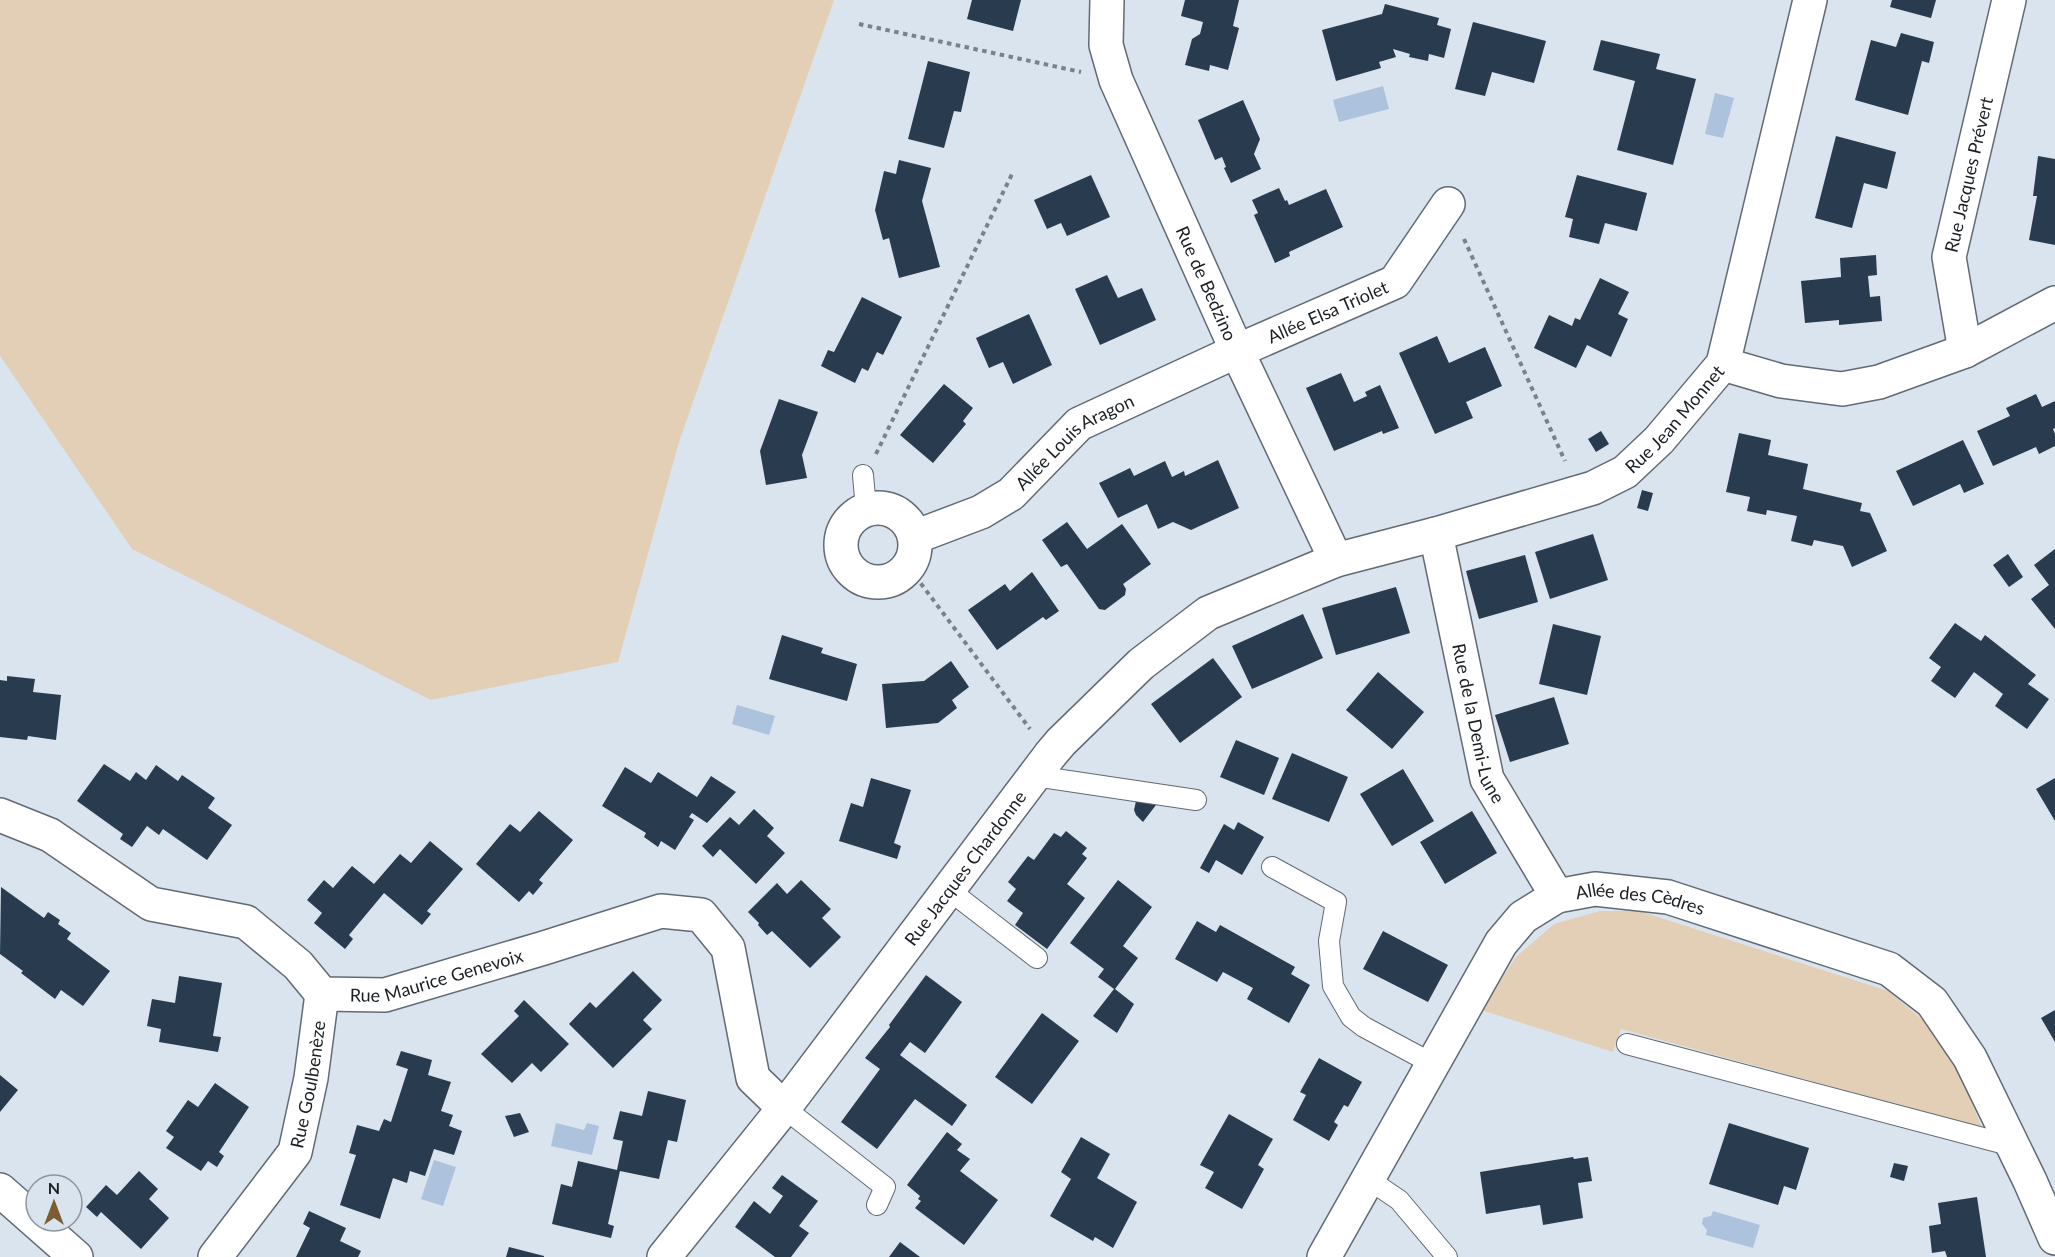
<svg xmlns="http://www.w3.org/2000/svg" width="2055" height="1257" font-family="Lato,sans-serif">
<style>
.green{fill:#e3cfb6}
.water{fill:#adc3dd}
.building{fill:#283b4f}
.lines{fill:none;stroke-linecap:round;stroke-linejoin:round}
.service-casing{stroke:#626a74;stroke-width:22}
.minor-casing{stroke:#626a74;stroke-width:36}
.path{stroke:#7a8188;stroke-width:4;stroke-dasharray:4.5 4.5;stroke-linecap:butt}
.service{stroke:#fff;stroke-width:20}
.minor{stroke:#fff;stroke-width:33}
.labels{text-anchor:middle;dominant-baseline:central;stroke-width:6;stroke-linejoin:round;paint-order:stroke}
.street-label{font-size:18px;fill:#1c2024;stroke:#dae4ee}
</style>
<rect width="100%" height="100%" fill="#dae4ee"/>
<!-- green -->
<path class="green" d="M0,0H834L679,442L618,662L431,700L132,549L0,356Z
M1600,911H1639L1888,991L1929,1025L1953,1057L1982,1128L1621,1029L1613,1052L1481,1010L1516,957L1554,924Z"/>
<!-- water -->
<path class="water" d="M1383,86L1389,109L1339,122L1333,100Z
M1715,93L1734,98L1723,138L1705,134Z
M737,705L775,716L769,735L732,724Z
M556,1123L584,1130L587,1123L599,1126L592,1155L551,1146Z
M434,1160L456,1167L443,1206L421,1199Z
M1713,1211L1760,1225L1753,1248L1706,1235L1707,1230L1702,1224L1703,1218L1706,1217L1711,1216Z"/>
<!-- building -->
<path class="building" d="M972,0H1021L1013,31L967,19Z
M1185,0H1239L1233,26L1239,28L1228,70L1210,65L1209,71L1185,65L1192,39L1200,34L1203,22L1181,16Z
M1892,0H1936L1931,18L1890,7Z
M1385,4L1439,18L1437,25L1451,29L1444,58L1429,54L1428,61L1409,57L1410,54L1393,49L1396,57L1379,62L1381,68L1336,81L1322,30L1382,14Z
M1473,22L1546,41L1534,83L1492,72L1485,96L1455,89Z
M1901,33L1934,42L1929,63L1922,61L1908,115L1855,100L1871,40L1896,47Z
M1601,40L1660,54L1656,69L1696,79L1673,165L1617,150L1635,81L1593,70Z
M928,61L970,72L961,112L954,111L944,148L908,139Z
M1243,100L1260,139L1254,154L1261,169L1231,183L1224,168L1226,167L1222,157L1215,160L1198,120Z
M1836,136L1896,152L1887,189L1864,183L1852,228L1815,218Z
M2038,156L2055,159V245L2029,240L2037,196H2033Z
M899,160L931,168L922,201L940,267L899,278L889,238L883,240L875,210L884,171L896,174Z
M1091,175L1110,217L1067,236L1061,223L1047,229L1034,200Z
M1577,175L1647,193L1637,231L1605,223L1599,244L1569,237L1573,219L1565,217Z
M1279,188L1285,201L1287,200L1289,205L1326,189L1343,227L1289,252L1290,256L1275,263L1254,215L1258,213L1252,200Z
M1876,255L1877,275L1868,276L1870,297L1880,296L1882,321L1839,325V320L1805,323L1801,281L1841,277L1840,258Z
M1107,275L1118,298L1142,288L1156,320L1100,345L1075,289Z
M1600,278L1629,292L1618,314L1628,319L1611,357L1587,345L1576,368L1534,348L1549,315L1572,326L1575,318L1580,320Z
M862,297L902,317L883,355L877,352L868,371L862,368L855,383L821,366L828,350L834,352Z
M1029,314L1052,365L1013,384L1003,362L989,368L976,338Z
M1437,336L1449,363L1485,347L1502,386L1466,402L1473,418L1435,434L1399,353Z
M1341,373L1354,402L1367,396L1365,392L1380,385L1399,428L1383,434L1382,431L1334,451L1306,388Z
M944,384L973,408L963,421L966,424L933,463L900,435Z
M2036,394L2042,407L2055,401V428L2053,429L2055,434V446L2039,454L2036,447L1993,466L1977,431L2010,416L2006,408Z
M779,399L818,412L802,455L807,478L766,485L760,451Z
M1601,431L1609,444L1596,452L1588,439Z
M1739,433L1771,440L1768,455L1808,464L1803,489L1862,503L1860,511L1870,513L1887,551L1852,567L1843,546L1814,540L1812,546L1791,541L1797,516L1767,510L1766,515L1747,511L1750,497L1726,492Z
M1963,440L1984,484L1964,493L1960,484L1913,506L1896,471Z
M1218,460L1239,508L1191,530L1173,522L1158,529L1147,504L1118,518L1099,483L1130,468L1134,476L1165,461L1172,477L1184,471L1185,476Z
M1642,490L1653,493L1648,511L1637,508Z
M1067,522L1087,549L1122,524L1151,564L1123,584L1126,589L1125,595L1105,610L1099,609L1067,564L1061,567L1042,540Z
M1593,534L1608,580L1550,599L1535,552Z
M2055,549V629L2031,599L2049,585L2034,565Z
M2008,554L2023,577L2009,587L1993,565Z
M1525,555L1538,602L1479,619L1466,571Z
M1032,572L1059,611L1046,620L1043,617L997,650L968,610L1005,584L1010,591Z
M1396,587L1410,633L1336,655L1322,608Z
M1303,614L1323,658L1252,689L1232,646Z
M1955,623L1981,641L1985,635L2036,675L2028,684L2049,699L2027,729L1995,706L2003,694L1974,672L1955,698L1931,681L1941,667L1929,658Z
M1553,624L1601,636L1587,695L1539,684Z
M782,635L823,648L821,653L857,664L847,701L769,679Z
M1213,658L1242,697L1180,743L1151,704Z
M951,661L969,687L952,700L957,708L938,723L886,728L882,684L924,681Z
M1378,672L1424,712L1392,749L1346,710Z
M7,676L35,679L33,692L61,695L56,740L28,736L27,740L0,737V680L7,681Z
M1554,697L1569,744L1510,762L1495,715Z
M1236,740L1279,758L1264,795L1220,777Z
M1292,753L1348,777L1329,822L1272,799Z
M104,764L130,781L136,772L146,780L156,765L178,781L182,775L215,798L208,808L232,825L207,860L163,829L159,835L147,826L132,847L120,839L123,834L77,801Z
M625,767L651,783L658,772L697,797L711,776L736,792L707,823L692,813L689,817L694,820L675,850L661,841L658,847L644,837L646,833L602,806Z
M1403,769L1434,821L1392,846L1360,794Z
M871,778L911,790L894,843L901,846L897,859L839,841L851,803L863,807Z
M2055,778V821L2036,789Z
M1136,801L1156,805L1143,822L1136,815L1134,810Z
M754,809L774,828L767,836L785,853L756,884L720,849L713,857L702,846L730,817L739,825Z
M539,811L573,840L539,880L543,883L533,895L529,891L519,902L476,864L510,824L520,832Z
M1472,811L1497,853L1445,884L1420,842Z
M1238,822L1264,837L1242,875L1216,860L1209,873L1200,868L1224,824L1234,830Z
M1066,831L1087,848L1082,854L1087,858L1067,884L1085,898L1047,949L1015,925L1023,913L1007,901L1016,889L1008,882L1028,856L1034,860L1054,833L1061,837Z
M430,841L463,869L427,911L431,914L422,925L384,893L349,935L353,939L345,949L314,923L322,913L307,900L324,880L333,888L352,866L374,884L400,854L411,863Z
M801,880L831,909L822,918L841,937L810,968L772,931L767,935L758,925L759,923L748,912L777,883L787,894Z
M1118,880L1152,907L1123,946L1138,958L1115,989L1134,1004L1117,1033L1093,1016L1114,989L1098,977L1104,969L1070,943Z
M1,887L44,918L48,912L60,920L58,924L71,933L67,939L110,971L83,1006L61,990L55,999L21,973L23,971L0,954Z
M1197,921L1216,932L1220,925L1295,967L1291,974L1310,985L1289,1023L1247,999L1253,988L1223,972L1217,982L1175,959Z
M1383,931L1448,965L1428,1002L1363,969Z
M633,971L662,1000L643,1020L652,1029L613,1068L569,1024L590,1002L596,1008Z
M926,975L962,1002L925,1053L910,1042L900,1055L967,1105L952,1126L915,1099L877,1149L841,1122L880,1069L865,1058L890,1027L889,1025Z
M179,976L222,983L213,1036L221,1037L218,1052L159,1042L161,1029L147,1026L152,999L175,1003Z
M524,1000L569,1044L541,1072L532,1063L512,1083L481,1054L519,1016L514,1011Z
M2055,1010V1042L2041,1018Z
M1042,1013L1079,1041L1032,1104L995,1077Z
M401,1051L432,1060L428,1075L451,1082L441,1111L453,1115L449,1126L462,1131L454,1155L434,1149L425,1176L410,1171L407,1183L393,1178L380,1219L340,1205L356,1155L349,1153L357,1125L379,1131L384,1119L391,1122L408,1069L396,1065Z
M1319,1058L1362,1082L1348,1107L1344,1105L1334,1122L1338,1125L1329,1141L1293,1120L1306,1095L1300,1092Z
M0,1075L18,1090L0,1112Z
M215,1083L249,1107L219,1152L224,1156L217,1167L208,1161L201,1171L166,1148L174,1137L166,1131L188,1100L198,1107Z
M648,1091L686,1100L677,1142L668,1140L659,1179L620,1171L608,1224L614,1226L611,1238L552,1224L561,1184L572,1187L578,1161L617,1170L623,1141L613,1139L620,1111L642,1116Z
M520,1113L529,1132L514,1137L505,1116Z
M1229,1114L1273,1139L1258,1165L1264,1169L1242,1209L1205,1188L1214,1172L1200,1165Z
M1729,1123L1809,1148L1796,1190L1784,1186L1778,1205L1709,1184Z
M947,1132L962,1144L957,1150L970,1159L960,1171L998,1200L964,1245L915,1208L921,1201L918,1199L920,1196L907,1185Z
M1081,1137L1110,1154L1097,1178L1137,1202L1113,1248L1095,1237L1093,1241L1050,1216L1071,1179L1061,1172Z
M1573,1157L1574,1159L1588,1157L1592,1181L1578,1183L1583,1218L1543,1225L1540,1205L1486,1214L1480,1172Z
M1894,1163L1908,1166L1904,1181L1890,1177Z
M139,1171L158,1189L149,1199L169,1218L141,1249L101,1212L97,1217L86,1207L106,1185L117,1195Z
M782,1175L818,1201L799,1226L809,1233L791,1257H775L735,1227L754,1201L770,1214L783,1196L772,1188Z
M1977,1197L1986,1257H1947L1945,1251L1932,1253L1929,1226L1941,1224L1938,1203Z
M309,1211L346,1228L340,1241L361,1251L358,1257H296L310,1228L303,1224Z
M900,1242L920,1257H889Z
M509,1247L544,1256V1257H506Z"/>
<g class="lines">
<defs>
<path id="service" d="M863,475L866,509
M1035,776L1196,800
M1272,867L1336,902L1329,941L1333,986L1351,1017L1364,1027L1433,1064
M949,890L1037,958
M1627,1044L2013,1146
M784,1108L885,1187L877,1205
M1368,1179L1399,1200L1447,1257"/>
<g id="minor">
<path id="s1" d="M1107,0L1106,45L1116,80L1237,351L1336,560"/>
<path id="s2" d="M1965,351L1949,257L2009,0"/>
<path d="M1723,364L1781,381L1842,389L1879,382L1965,351L2055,303"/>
<circle cx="878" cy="545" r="37"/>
<path id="s3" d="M1436,534L1487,779L1557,896"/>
<path id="s4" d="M915,537L981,512L1011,494L1079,424L1237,351L1395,282L1448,204"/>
<path id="s5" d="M0,815L50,835L151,904L246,922L298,965L322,994L385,995L544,948L661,911L701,915L728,948L753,1078L784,1108"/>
<path d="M0,1190L76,1257"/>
<path id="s6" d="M215,1257L295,1152L311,1078L322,994"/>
<path id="s7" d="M664,1257L784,1108L1050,755L1061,742L1141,664L1208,613L1336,560L1436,534L1593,488L1625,472L1659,440L1723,364L1810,0"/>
<path id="s8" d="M1324,1257L1501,943L1523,917L1557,896L1595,889L1668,897L1889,969L1932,1002L1970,1058L2030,1181L2055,1238"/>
</g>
</defs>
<!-- service casing -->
<use href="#service" class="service-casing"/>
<!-- minor casing -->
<use href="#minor" class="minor-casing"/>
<!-- path -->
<path class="path" d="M859,24L1081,72
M1464,239L1565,461
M876,454L1013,172
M910,569L1030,729"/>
<!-- service -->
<use href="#service" class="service"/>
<!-- minor -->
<use href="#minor" class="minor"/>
</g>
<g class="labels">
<!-- street labels -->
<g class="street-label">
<text stroke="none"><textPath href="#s2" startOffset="180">Rue Jacques Prévert</textPath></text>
<text stroke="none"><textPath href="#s1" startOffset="304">Rue de Bedzino</textPath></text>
<text stroke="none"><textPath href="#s4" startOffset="476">Allée Elsa Triolet</textPath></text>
<text stroke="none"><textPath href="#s7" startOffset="1360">Rue Jean Monnet</textPath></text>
<text stroke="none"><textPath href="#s4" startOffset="189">Allée Louis Aragon</textPath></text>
<text stroke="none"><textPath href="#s3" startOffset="194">Rue de la Demi-Lune</textPath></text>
<text stroke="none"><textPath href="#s7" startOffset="492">Rue Jacques Chardonne</textPath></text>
<text stroke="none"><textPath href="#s8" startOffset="519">Allée des Cèdres</textPath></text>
<text stroke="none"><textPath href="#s5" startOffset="495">Rue Maurice Genevoix</textPath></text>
<text stroke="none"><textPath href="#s6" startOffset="201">Rue Goulbenèze</textPath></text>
</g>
</g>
<!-- north arrow -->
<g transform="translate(54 1203)"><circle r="28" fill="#dae4ee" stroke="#8e969d" stroke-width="1.5"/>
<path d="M0-4.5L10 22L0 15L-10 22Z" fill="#7c5d32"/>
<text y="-9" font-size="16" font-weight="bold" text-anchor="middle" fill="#1c2024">N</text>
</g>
</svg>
